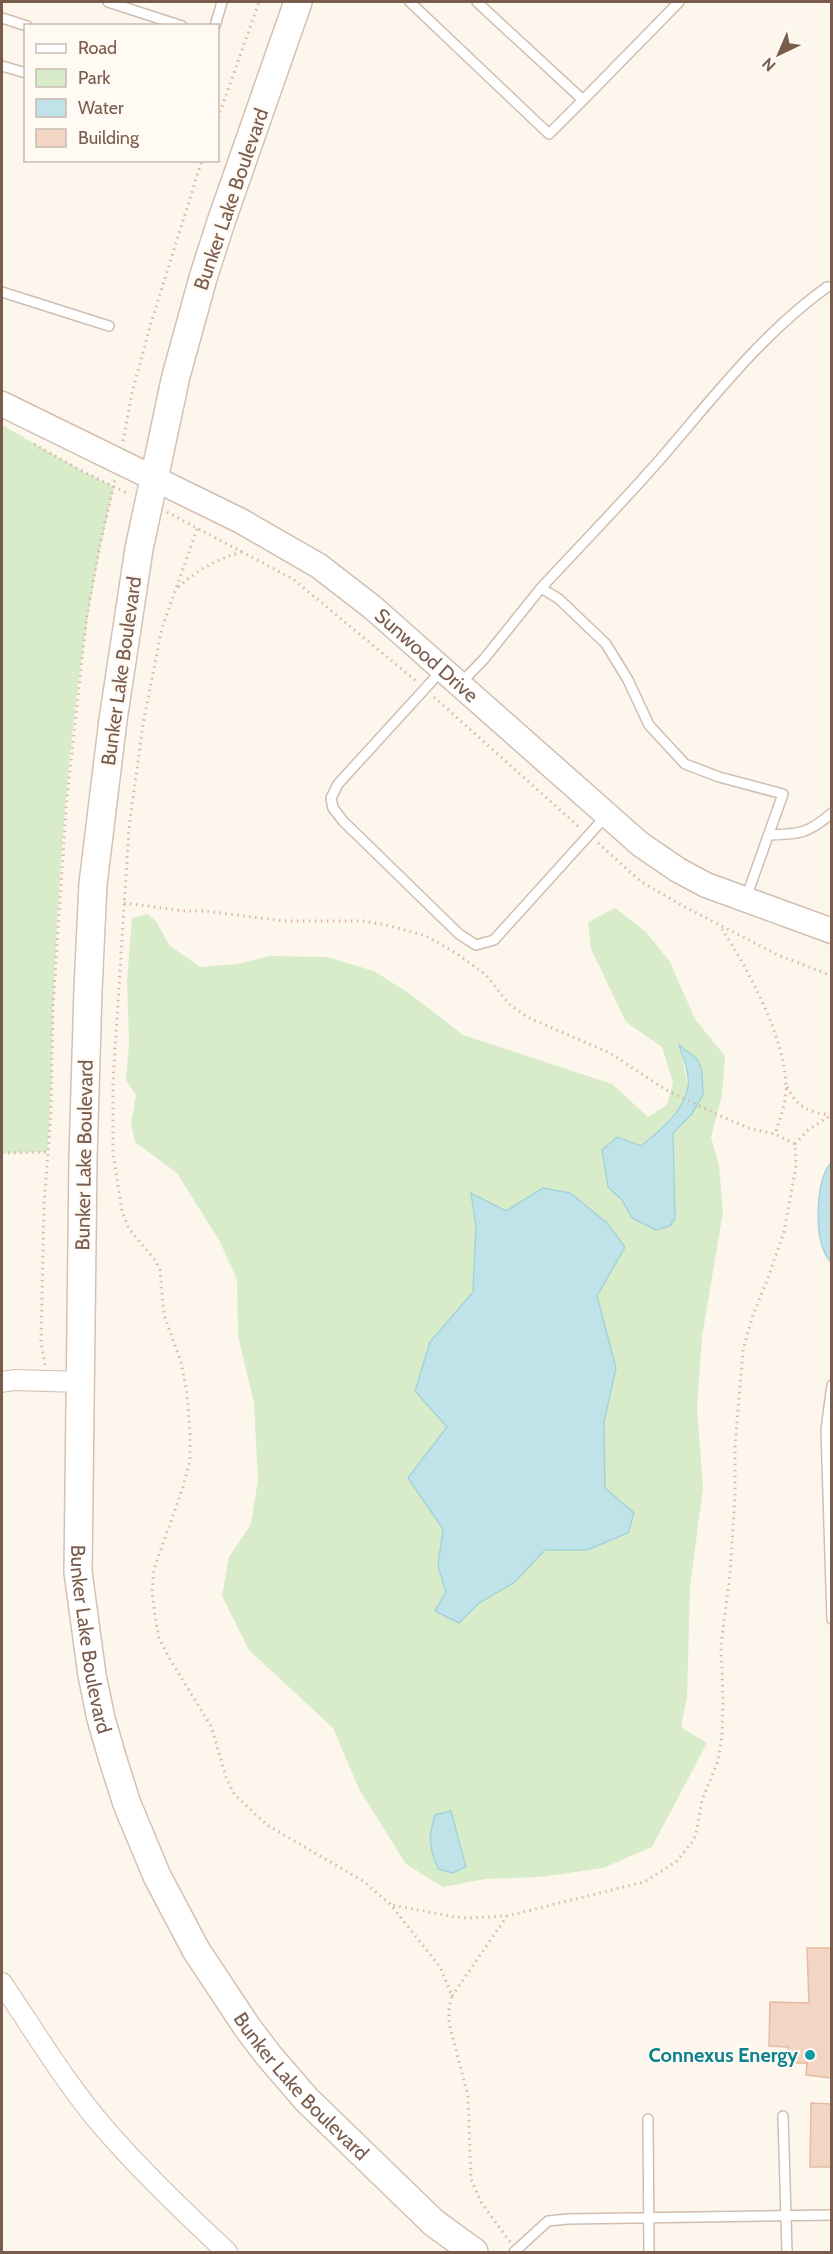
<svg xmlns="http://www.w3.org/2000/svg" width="833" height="2254" font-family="Cabin,sans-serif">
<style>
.green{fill:#d8ecc9;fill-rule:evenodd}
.water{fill:#bfe3e8;stroke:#a5d3da;stroke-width:1.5}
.building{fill:#f3d5c3;stroke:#e6bba3;stroke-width:1.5}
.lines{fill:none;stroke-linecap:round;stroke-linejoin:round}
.service-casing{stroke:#d1beb0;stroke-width:12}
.minor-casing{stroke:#d1beb0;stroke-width:22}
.tertiary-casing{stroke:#d1beb0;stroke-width:27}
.secondary-casing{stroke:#d6c0b0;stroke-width:30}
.path{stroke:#d9b8a5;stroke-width:3;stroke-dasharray:1.5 4.5;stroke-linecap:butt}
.service{stroke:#fff;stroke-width:9}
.minor{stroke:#fff;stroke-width:20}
.tertiary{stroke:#fff;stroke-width:24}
.secondary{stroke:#fff;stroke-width:27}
.culture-dot{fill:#0f9aa8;stroke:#fffaf3;stroke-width:2}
.labels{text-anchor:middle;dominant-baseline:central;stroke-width:4.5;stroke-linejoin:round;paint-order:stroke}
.street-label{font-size:20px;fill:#7a5c4d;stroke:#fffaf3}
.culture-label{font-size:20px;font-weight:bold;fill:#0d838f;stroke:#fffaf3;text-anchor:end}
</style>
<rect width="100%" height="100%" fill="#fdf6ec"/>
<!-- green -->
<path class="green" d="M2,425L82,471L114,487C73,656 61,832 53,1006C51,1055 52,1103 47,1152L2,1153Z
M615,908L646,932L670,962L695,1019L725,1056L722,1095L711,1137L719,1165L723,1212L702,1337L697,1408L703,1488L690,1587L687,1697L681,1727L707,1743L652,1847L603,1868L540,1877L485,1879L443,1887L406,1864L359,1789L333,1728L249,1650L222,1596L229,1557L251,1524L258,1480L254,1403L238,1336L237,1279L219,1240L177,1173L135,1142L131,1124L136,1095L126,1080L129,1043L127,981L132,918L147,914L156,921L169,945L200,967L237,964L270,956L327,957L374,971L410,994L463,1035L612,1084L648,1117L667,1105L673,1082L662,1047L626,1022L591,949L588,922ZM680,1046L697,1059L702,1071L691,1115L673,1133L675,1218H632L622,1200L640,1147L660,1130L681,1106L688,1087ZM543,1188L625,1247L597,1296L616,1368L604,1422L605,1488L633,1513L628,1532L587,1550H545L515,1582L479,1603L459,1622L435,1611L446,1592L438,1566L443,1529L408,1478L447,1427L430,1342L473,1292L476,1226L471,1194L506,1211ZM451,1811L466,1867L435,1815Z"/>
<!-- water -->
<path class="water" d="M679,1045L697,1059L702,1071L703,1095L691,1115L673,1133L675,1218L670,1226L656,1230L632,1218L622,1200L608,1187L602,1150L617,1137L641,1146C659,1131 684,1112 688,1087C690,1074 683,1057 679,1045Z
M831,1163V1263C829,1259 825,1255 824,1251C815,1231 816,1179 831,1163Z
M543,1188L570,1193L607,1223L625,1247L597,1296L616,1368L604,1422L605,1488L634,1513L628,1533L587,1550H545L515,1582L479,1603L459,1623L435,1611L446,1592L438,1566L443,1529L408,1478L447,1427L415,1391L430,1342L473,1292L476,1226L471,1193L506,1211Z
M451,1811L466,1867L452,1873L438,1869C429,1847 428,1837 435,1815Z"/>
<!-- building -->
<path class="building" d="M807,1948H831V2078L806,2075L807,2063H788V2047L769,2046L770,2002L809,2003Z
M811,2103L831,2104V2167H810Z"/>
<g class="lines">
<defs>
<path id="service" d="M108,2L182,26
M410,2L549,134L583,100L477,2
M2,18L27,26
M215,26L222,2
M2,66L26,73
M583,100L679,2
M2,292L109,326
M541,588C579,547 619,506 656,464C710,402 760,335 827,287H832
M442,670L338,784L331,798L333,808L343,821L459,934L476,945L494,940L606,816
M460,684L484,659L541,588L559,599L606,644L628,680L649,725L685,764L719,777L783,794L746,898
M769,835C799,834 808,834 832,813
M832,1385L826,1429L832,1619
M783,2116L787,2252
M648,2119L649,2252
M514,2252L548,2221L568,2219L832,2215"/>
<path id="minor" d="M2,1382L14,1380L80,1382
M2,1983C35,2032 66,2084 105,2129C143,2173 185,2213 227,2252"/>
<g id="tertiary">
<path id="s1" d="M2,404L241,521L319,566L372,607L640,844L678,870L706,885L832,931"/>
</g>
<g id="secondary">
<path id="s2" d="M298,2L221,222L203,278L176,376L139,549L113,720L93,884L88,990L83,1158L78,1572L92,1675L101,1719L113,1760L127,1804L157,1876L196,1950L247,2027L269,2056L307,2100L434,2223L474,2252"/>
</g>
</defs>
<!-- service casing -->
<use href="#service" class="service-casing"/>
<!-- minor casing -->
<use href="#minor" class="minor-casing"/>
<!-- tertiary casing -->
<use href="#tertiary" class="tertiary-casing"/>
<!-- secondary casing -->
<use href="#secondary" class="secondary-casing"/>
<!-- path -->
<path class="path" d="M218,118L259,2
M123,441L132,393L151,323L202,160
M34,444L82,471L129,494
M167,512L293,579L416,681
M197,529L162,628L143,724L129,828L113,1081V1153L122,1211L129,1229L155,1260L160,1270L164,1315L181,1362L187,1394L190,1434V1460L183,1487L154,1569L152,1592L155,1616L159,1638L171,1661L211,1726L226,1777L234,1794L267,1825L363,1881L390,1904L440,1967L452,1996L449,2008V2023L468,2096L471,2179L481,2202L510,2242
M178,587C198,570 216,559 242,552
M434,697L579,827
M598,843L640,881L681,905L778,955L832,976
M124,903L185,911H206L284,921H363L386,925L426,936L456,953L486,975L509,1004L527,1017L610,1053L666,1090L725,1118L751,1129L775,1134L795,1144L796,1166L784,1232L768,1278L753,1315L743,1350L735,1446V1496L730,1574L721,1646L723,1700L722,1737L718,1761L702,1800L697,1830L693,1841L676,1862L644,1882L507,1916L469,1918L455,1917L392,1905
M722,929C747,967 785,1038 786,1085C787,1101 780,1119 775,1134
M787,1087C797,1107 808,1112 830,1115
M795,1144L808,1130L831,1115
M2,1153L47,1152
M45,1365L41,1342L44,1204L51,1113L53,1005L67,797L87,615L100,544L115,480
M452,1996L507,1916"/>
<!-- service -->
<use href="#service" class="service"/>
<!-- minor -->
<use href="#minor" class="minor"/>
<!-- tertiary -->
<use href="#tertiary" class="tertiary"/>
<!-- secondary -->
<use href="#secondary" class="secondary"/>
</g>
<!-- markers -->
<circle class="culture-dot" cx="810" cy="2055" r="6"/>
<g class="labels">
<!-- street labels -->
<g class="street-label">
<text transform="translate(231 199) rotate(-71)">Bunker Lake Boulevard</text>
<text stroke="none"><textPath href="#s1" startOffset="496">Sunwood Drive</textPath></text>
<text transform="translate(121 671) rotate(-82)">Bunker Lake Boulevard</text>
<text transform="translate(84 1155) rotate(-89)">Bunker Lake Boulevard</text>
<text stroke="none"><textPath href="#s2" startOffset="1665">Bunker Lake Boulevard</textPath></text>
<text stroke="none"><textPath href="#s2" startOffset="2169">Bunker Lake Boulevard</textPath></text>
</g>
<!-- culture labels -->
<g class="culture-label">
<text x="798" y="2055">Connexus Energy</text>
</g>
</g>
<!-- border -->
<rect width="833" height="2254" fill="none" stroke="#7a5c4d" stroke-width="6"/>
<!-- legend -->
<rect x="24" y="24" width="195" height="138" fill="#fffaf3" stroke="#cabbb1" stroke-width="1.5"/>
<rect x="36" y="44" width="30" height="9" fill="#ffffff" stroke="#cabbb1" stroke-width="1.5"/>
<text x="78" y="54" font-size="18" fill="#7a5c4d">Road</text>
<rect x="36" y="69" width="30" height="18" fill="#d8ecc9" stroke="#cabbb1" stroke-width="1.5"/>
<text x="78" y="84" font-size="18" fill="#7a5c4d">Park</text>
<rect x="36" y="99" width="30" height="18" fill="#bfe3e8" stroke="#cabbb1" stroke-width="1.5"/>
<text x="78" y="114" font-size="18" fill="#7a5c4d">Water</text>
<rect x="36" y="129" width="30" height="18" fill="#f3d5c3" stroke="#cabbb1" stroke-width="1.5"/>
<text x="78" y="144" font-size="18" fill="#7a5c4d">Building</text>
<!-- north arrow -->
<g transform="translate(779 54) rotate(224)" stroke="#fffaf3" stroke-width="4.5" paint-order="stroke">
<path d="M0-4.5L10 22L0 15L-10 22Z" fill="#7a5c4d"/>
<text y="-9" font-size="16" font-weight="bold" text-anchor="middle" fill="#7a5c4d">N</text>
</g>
</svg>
